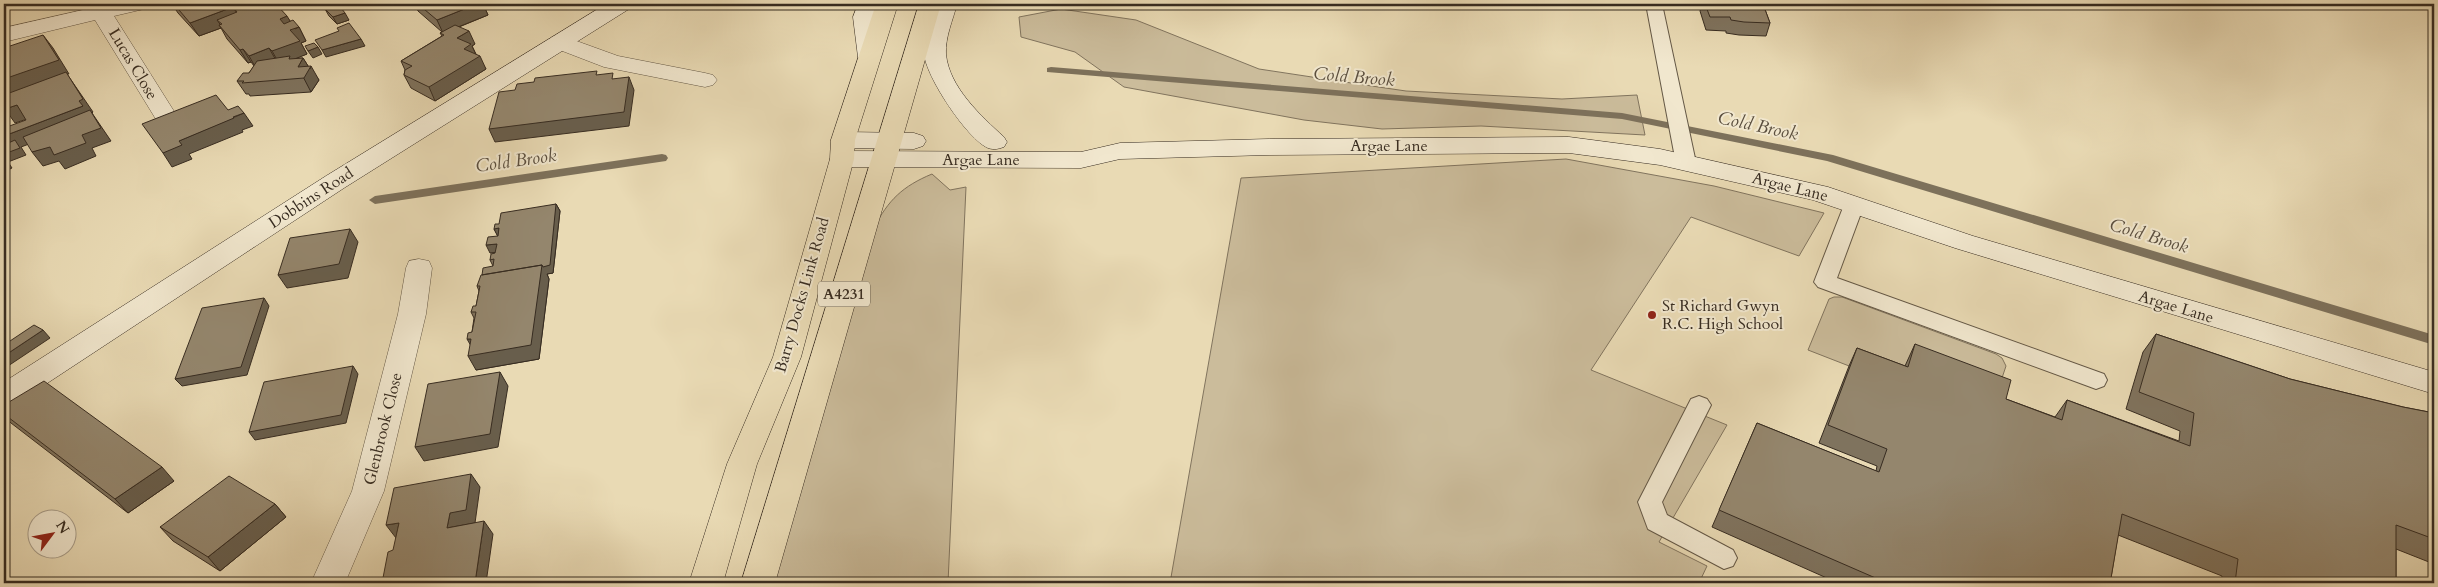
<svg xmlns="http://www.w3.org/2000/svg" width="2438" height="587" font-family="Cardo,serif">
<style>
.green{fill:#cbbc9b;stroke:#81745e}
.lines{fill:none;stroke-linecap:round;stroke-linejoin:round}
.stream{fill:#7d715b;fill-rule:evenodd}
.lane-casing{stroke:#645846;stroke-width:2}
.street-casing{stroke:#645846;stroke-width:1}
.secondary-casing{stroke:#372c21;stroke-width:1}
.primary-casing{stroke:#372c21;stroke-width:1}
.lane{fill:#f1e7ce;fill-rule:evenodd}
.street{fill:#f1e7ce;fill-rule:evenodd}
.secondary{fill:#f1e7ce;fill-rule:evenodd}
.primary{fill:#e9dab4;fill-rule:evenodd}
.wall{fill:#7f735e;stroke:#372c21}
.shaded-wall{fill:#685e4c;stroke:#372c21}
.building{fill:#94866d;stroke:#372c21}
.poi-dot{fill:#8f2418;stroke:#f1e7ce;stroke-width:2}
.labels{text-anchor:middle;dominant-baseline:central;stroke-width:4;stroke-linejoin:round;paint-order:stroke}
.shield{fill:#f1e7ce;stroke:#6f6455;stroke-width:1}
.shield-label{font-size:15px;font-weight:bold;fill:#372c21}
.street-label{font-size:16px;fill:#372c21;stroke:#f1e7ce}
.poi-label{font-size:16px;fill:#372c21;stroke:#f1e7ce;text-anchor:start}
.water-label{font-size:18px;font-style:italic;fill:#5a4e3e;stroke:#f1e7ce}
</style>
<rect width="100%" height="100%" fill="#e9dab4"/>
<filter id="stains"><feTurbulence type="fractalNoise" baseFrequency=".004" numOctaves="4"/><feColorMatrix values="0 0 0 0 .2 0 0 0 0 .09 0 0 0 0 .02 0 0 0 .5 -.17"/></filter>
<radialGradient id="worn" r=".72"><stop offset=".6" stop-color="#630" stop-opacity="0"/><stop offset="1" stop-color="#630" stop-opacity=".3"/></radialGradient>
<!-- green -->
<path class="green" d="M1061,9L1136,20L1259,69L1358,84L1406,91L1562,99L1637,95L1645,135L1481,126L1382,129L1304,120L1124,87L1075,52L1021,37L1019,17Z
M1566,159L1714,186L1824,213L1799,256L1691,217L1591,370L1727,425L1659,542L1707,566L1699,583H1170L1241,178Z
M932,174L950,190L966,187L948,583H774L874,228C888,200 903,186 932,174Z
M1834,297H1842L1996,354L2002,358L2006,366L1996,396L1898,385L1808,350L1829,299Z"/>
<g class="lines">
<!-- stream -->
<path class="stream" d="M1051,67L1622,113L1833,155L2434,335V345L1827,161L1622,119L1047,72V68Z
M662,154L666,155L668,158L666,161L375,204L369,200L375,196Z"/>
<defs>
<path id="lane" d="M1646,4H1662L1696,163L1693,167L1686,169L1679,167L1676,163Z
M1854,198L1861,200L1864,205L1837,278L2104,374L2107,380L2104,386L2096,389L2088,386L1818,287L1814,282L1844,205L1847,200Z
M1699,396L1707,399L1711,405L1662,502L1667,515L1733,550L1737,558L1733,566L1724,569L1648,529L1638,502L1691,399Z"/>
<path id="street" d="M109,4H147L144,9L114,16L177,116L173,121L165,123L157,121L95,20L4,42V28Z
M560,35L618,56L705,73L713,75L717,80L713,85L705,87L604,67L552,47L549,42L552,37Z
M419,259L429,261L432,268L426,314L384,491L345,583H311L352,491L398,314L406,268L409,261Z"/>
<path id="secondary" d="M606,4H632L629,9L344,188L14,405L4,408V382L326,176Z
M858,4H880L875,17L880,57L877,62L869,64L861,62L858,57L853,17Z
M935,4H957C953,20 945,37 946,54C949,87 981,116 1004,137L1007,142L1004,147C998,149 994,150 988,148C968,140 925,76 924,53C923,37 931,20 935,4Z
M843,132L914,133L923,136L926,141L923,146L914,149L843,148L834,145L831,140L834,135Z
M1569,137L1660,149L1828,187L1973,236L2434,372V394L1955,248L1813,200L1660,165L1569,153L1269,155L1120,159L1081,168L842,167L833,165L830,159L833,153L842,151L1081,152L1120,143L1269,139Z"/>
<path id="primary" d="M876,4H898L855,140L854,159L801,357L757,464L723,583H689L727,464L773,357L830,159L831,140Z
M919,4H941L775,583H741Z"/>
</defs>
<!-- lane casing -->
<use href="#lane" class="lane-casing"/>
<!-- street casing -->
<use href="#street" class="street-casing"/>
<!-- secondary casing -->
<use href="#secondary" class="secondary-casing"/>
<!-- primary casing -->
<use href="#primary" class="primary-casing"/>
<!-- lane -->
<use href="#lane" class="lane"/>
<!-- street -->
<use href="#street" class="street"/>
<!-- secondary -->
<use href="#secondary" class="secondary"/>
<!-- primary -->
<use href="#primary" class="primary"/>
</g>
<!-- wall -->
<path class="wall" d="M172,4H276L290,21L299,27L306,41L301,43L307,54L296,58H303L308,66L319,80L311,92L250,96L249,94H246L237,81L249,73L254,66L251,62L248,63L227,39L221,28L199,36L178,13Z
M415,4H483L488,15L459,27L475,44L472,46L476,54L486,69L435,101L411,88L404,75L405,70L401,61L442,36L440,33L442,32L418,11Z
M1702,4H1763L1770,23L1766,36L1739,35L1726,33V31L1706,30L1700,11Z
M325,9L349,20L337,24L329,16Z
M556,204L560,211L553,273L547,274L549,279L539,359L476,370L472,332L474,318L471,312L476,306L479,291L477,286L493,266L490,260L495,252L490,253L498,236L494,229L499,224Z
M2156,334L2290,379L2403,407L2434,413V564L2396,549V583H2221L2222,576L2118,535L2111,578L2120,583H1838L1712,527L1757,423L1876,471L1877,466L1819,443L1849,366L1857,348L1905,366L1915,344L2006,399L2055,417L2067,400L2179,441L2180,431L2126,409L2143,352Z
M4,405L174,481L128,513L11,423L4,416Z
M275,504L286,517L220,571L173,541L160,527Z"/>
<!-- shaded-wall -->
<path class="shaded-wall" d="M477,4H483L488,15L443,33L437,20Z
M233,7L241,20H217L222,27L219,25L221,28L199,36L190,23Z
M345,13L349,20L337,24L333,17Z
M287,16L295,29L299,27L306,41L301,43L307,54L280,65L272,51L280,19Z
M469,31L475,44L472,46L477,57L480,56L486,69L435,101L429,87L457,38Z
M43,35L53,48L69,74H67L93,112L92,113L111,141L92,148L96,156L65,169L59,161L43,166L32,152L82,135L93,120L21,147L26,155L8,162L12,168L4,172V136L83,106L4,96V79Z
M361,39L365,46L326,57L322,50Z
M318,47L322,54L313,58L308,51Z
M269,48L277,62L257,70L249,56Z
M243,49L251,62L248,63L240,50Z
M303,58L310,69L311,66L319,80L311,92L298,67Z
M629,77L634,90L629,126L495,142L489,129Z
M17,105L27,119L15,123L5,109Z
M244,113L253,126L242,130L243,132L189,154L192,159L172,167L163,153L179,141Z
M556,204L560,211L553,273L547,274L549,279L539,359L476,370L468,356Z
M499,228L498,237L494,229Z
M350,229L358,242L348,278L287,288L278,275Z
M497,244L500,252L490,253L486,245Z
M264,298L269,306L247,375L182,386L175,379Z
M43,330L50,338L8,366L4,362V356Z
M467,339H471L475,353Z
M353,366L358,374L346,423L255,440L249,432Z
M500,372L508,386L498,447L424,461L415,447Z
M162,467L174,481L128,513L115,499Z
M471,474L480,487L475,523L447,528L450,513Z
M275,504L286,517L220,571L208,557Z
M484,521L493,534L486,583H475Z
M399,523L396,538L386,525Z"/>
<!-- building -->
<path class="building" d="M174,4H276L287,16L280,19L284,24L293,20L299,27L290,30L300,41L272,51L269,48L249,56L243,49L240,50L219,25L222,24L217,20L237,12L233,7L190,23Z
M338,4L345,13L333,17L325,9Z
M418,4H477L437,20Z
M1705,4H1763L1770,23L1744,22L1731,20L1730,17H1710Z
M349,23L361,39L322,50L315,40L339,31L337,28Z
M455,25L469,31L457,38L471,44L464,49L480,56L429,87L404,75L405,70L412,66L401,61L444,35L440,33Z
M43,35L59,60L4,79V48Z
M314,43L318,47L308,51L305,46Z
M290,56L289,59L303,58L298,67L311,66L304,78L242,83L244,81H237L243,73H249L257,61Z
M597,71L596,75L613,73L612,79L629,77L624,112L489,129L499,92L515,90L517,84L534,82L535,78Z
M66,72L83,99L79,101L83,106L4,136V128L26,120L17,105L5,109L4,108V95Z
M216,95L228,110L238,106L244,113L233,117L234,118L179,141L182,145L163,153L142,124Z
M90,110L101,128L82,135L86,143L54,155L50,147L32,152L23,137Z
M15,140L20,148L4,154V145Z
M556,204L550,265L543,267L542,265L482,275L483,268L493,266L494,259L490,260L491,254L495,253L497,244L486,245L488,237L498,236L499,228L494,229L495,224H499L501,213Z
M350,229L339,264L278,275L290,238Z
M542,265L531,345L468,356L471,339H467L468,333L472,332L476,312H471L473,306H476L480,286H477L481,275Z
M264,298L241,367L175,379L202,308Z
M34,325L43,330L4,356V345Z
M2156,334L2290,379L2403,407L2434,413V539L2396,525V583H2235L2238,559L2122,514L2111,578L2120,581V583H1887L1719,510L1757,423L1879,472L1887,449L1828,425L1857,348L1908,367L1915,344L2011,380L2006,399L2062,420L2067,400L2190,446L2194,413L2139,392Z
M353,366L341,415L249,432L264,382Z
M500,372L490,434L415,447L428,384Z
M44,381L162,467L115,499L4,414V405Z
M471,474L466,510L450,513L447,528L484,521L475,583H382L388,552L393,550L399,523L386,525L394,488Z
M229,476L275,504L208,557L160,527Z"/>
<!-- markers -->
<circle class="poi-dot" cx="1652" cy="315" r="5"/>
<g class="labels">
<!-- shield labels -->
<rect class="shield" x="818" y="281.5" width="52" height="25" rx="4"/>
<g class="shield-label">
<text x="844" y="294">A4231</text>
</g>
<!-- street labels -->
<g class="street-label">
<text transform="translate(133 64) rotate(59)">Lucas Close</text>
<text x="1389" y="146">Argae Lane</text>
<text x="981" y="160">Argae Lane</text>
<text transform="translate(1790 187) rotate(14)">Argae Lane</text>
<text transform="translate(311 198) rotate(-33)">Dobbins Road</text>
<text transform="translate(802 295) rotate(-74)">Barry Docks Link Road</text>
<text transform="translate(2176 307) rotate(17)">Argae Lane</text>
<text transform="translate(383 429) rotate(-76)">Glenbrook Close</text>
</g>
<!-- poi labels -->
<g class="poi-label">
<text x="1662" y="306">St Richard Gwyn<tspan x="1662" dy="18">R.C. High School</tspan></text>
</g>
<!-- water labels -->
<g class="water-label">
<text transform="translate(1354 77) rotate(5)">Cold Brook</text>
<text transform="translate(1758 126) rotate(12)">Cold Brook</text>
<text transform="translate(516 161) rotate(-8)">Cold Brook</text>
<text transform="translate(2149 236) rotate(17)">Cold Brook</text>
</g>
</g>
<!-- margin -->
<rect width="2438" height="587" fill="none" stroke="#e9dab4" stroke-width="20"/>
<rect x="5" y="5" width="2428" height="577" fill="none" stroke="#372c21" stroke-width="2.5"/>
<rect x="10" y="10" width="2418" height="567" fill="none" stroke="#372c21"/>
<!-- north arrow -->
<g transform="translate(52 534) rotate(58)"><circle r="24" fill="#f1e7ce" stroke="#a79c89"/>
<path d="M0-4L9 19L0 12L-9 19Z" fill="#8f2418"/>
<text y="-8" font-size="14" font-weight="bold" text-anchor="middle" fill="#372c21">N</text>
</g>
<rect width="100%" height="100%" filter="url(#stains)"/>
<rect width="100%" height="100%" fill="url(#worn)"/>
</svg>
